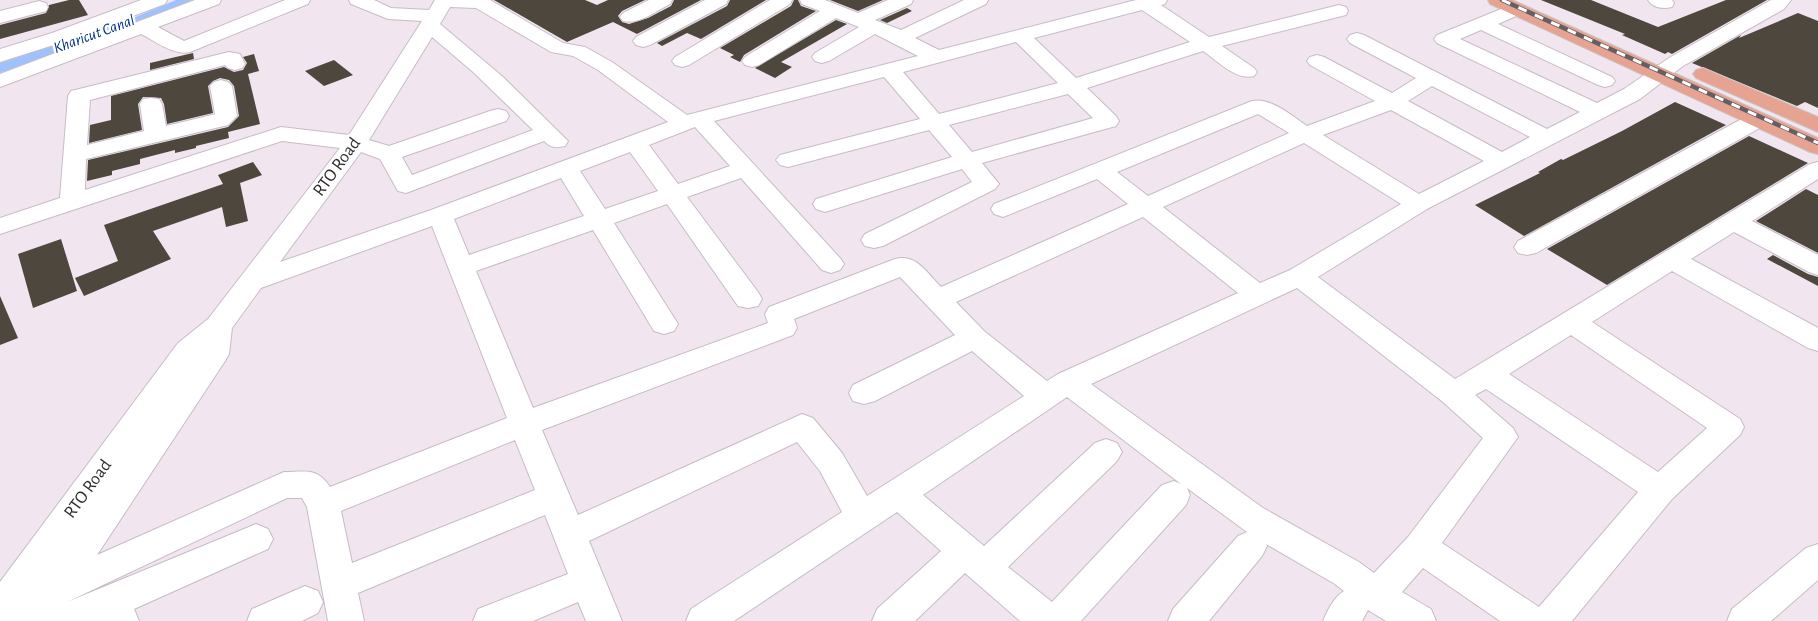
<svg xmlns="http://www.w3.org/2000/svg" width="1818" height="621" font-family="'Alegreya Sans',sans-serif">
<style>
.lines{fill:none;stroke-linecap:round;stroke-linejoin:round}
.canal{fill:#9fc2fe;fill-rule:evenodd}
.building{fill:#4d473d}
.minor-casing{stroke:#c7bcc6;stroke-width:2}
.major-casing{stroke:#c9c8c8;stroke-width:2}
.minor{fill:#fff;fill-rule:evenodd}
.major{fill:#e6a391;fill-rule:evenodd}
.rail-casing{stroke:#655f64;stroke-width:4.5}
.rail{stroke:#fff;stroke-width:3;stroke-dasharray:9;stroke-linecap:butt}
.labels{text-anchor:middle;dominant-baseline:central;stroke-width:5;stroke-linejoin:round;paint-order:stroke}
.far-water-label{font-size:16px;font-style:italic;fill:#013083;stroke:#fff}
.street-label{font-size:18px;fill:#2e2a2d;stroke:#fff}
</style>
<rect width="100%" height="100%" fill="#f1e5ef"/>
<g class="lines">
<!-- canal -->
<path class="canal" d="M176,0H195L193,3L143,24L0,73V63L133,18Z"/>
</g>
<!-- building -->
<path class="building" d="M69,0H79L88,15L0,39V25L46,13L49,5Z
M494,0H585L597,5L608,0H645L622,11L618,16L622,22L629,24L648,18L671,6L674,0H701L637,34L613,22L567,42Z
M730,0H766L701,39L687,33L662,46L657,43L727,6Z
M794,0H798L801,6L816,11L744,55L740,62L730,57L734,55L720,48L791,6Z
M830,0H883L858,11Z
M1541,0H1591L1658,27L1726,0H1767L1672,54L1668,52L1665,54L1622,35L1625,34Z
M907,8L912,11L887,23L880,20Z
M1798,13L1818,21V108L1805,102L1797,106L1692,63L1741,35L1739,38Z
M836,20L847,24L781,62L792,67L775,78L755,68Z
M193,53L194,59L150,70V63Z
M254,54L259,71L248,74L260,124L228,132L229,138L196,146V148L175,153V150L140,159V164L112,171V175L87,181L88,160L228,127L239,116L234,86L229,80L220,78L213,81L208,86L213,113L167,124L164,104L161,98L143,97L138,104L142,130L89,143L90,125L111,120V96L224,67L234,72L243,70L247,63L243,57Z
M334,60L353,75L324,86L305,71Z
M1675,102L1726,125L1524,236L1475,205L1540,173L1538,172L1561,159L1563,160L1622,131Z
M1749,136L1808,163L1607,285L1547,249Z
M253,162L262,175L240,183L248,221L226,227L222,207L153,231L171,259L84,296L75,278L118,261L104,225L223,184L218,175Z
M1806,189L1818,195V253L1756,221Z
M61,239L77,291L33,308L18,254Z
M1773,255L1808,274L1818,277V286L1767,259Z
M0,296L18,338L0,345Z"/>
<g class="lines">
<defs>
<path id="minor" d="M141,0H167L165,4L66,41L0,62V49L52,33Z
M195,0H221L219,4L158,27L184,41L285,0H310L308,4L190,52C174,56 155,41 141,34L0,87V74Z
M349,0H374L391,8L429,10L435,0H490L563,43L585,47L612,62L687,115L918,56L875,34L829,61L822,63L815,61L812,57L815,53L859,27L836,18L759,65L752,67L745,65L742,61L745,57L820,11L802,4L800,0H825L858,13L888,0H913L911,4L875,20L901,30L964,0H988L986,4L915,38L939,50L1136,0H1167L1165,4L1161,5L1209,37L1339,5L1346,7L1348,11L1346,15L1222,46L1254,68L1257,72L1254,76C1236,81 1218,61 1203,51L1087,88L1116,116L1119,121L1116,126L982,163L999,184L995,189L883,246L874,248L865,246L861,240L865,234L972,182L962,169L825,212L816,209L813,204L816,199L952,157L929,130L788,167L780,165L776,160L780,155L920,119L884,77L714,121L840,258L844,264L840,270L831,273L822,270L741,178L687,197L758,292L762,299L758,306L748,308L738,306L667,204L614,223L678,324L674,331L664,334L654,331L593,230L476,271L533,408L768,323L765,314L769,307L895,259C916,253 927,273 941,287L1128,204L1097,179L1003,217L994,214L991,209L994,204L1252,101C1271,97 1292,116 1307,126L1375,101L1310,65L1307,61L1310,57L1317,55L1324,57L1392,93L1416,78L1350,43L1347,39L1350,35L1357,33L1364,35L1547,129L1580,112L1437,43L1434,39L1437,35L1516,3L1523,5L1525,9L1523,13L1498,24L1612,77L1615,81L1612,85L1605,87L1598,85L1481,30L1460,39L1597,103L1624,89L1669,58L1771,0H1791L1784,9L1683,66L1640,99L1427,209L1318,277L1455,379L1810,164L1818,162V179L1752,221L1818,255V275L1809,272L1734,232L1691,259L1818,328V351L1808,348L1672,271L1592,322L1740,419L1744,427L1740,435L1672,499L1572,621H1500L1423,568L1402,592L1431,609L1436,621H1386L1368,610L1362,621H1323C1327,611 1334,597 1344,591L1335,584L1266,544L1267,546L1262,556L1209,621H1168L1173,609L1238,536L1247,532L1187,488L1190,495L1186,505L1081,621H1020L965,573L915,621H872L877,609L941,551L897,512L734,621H686L691,609L842,512L820,471L797,442L589,541L622,621H586L578,602L533,621H473L478,609L568,574L545,515L358,593L364,621H328L307,507L302,498H287L67,602L244,529L256,524L268,529L273,539L268,549L134,609L139,621H0V582L178,343L208,319L340,148L282,141L0,234V218L60,198L68,96L71,91L229,52L240,54L245,64L242,68L235,70L228,68L225,65L90,100L87,145L144,131L140,104L143,99L151,98L159,99L162,104L166,126L212,115L215,114L210,86L214,82L221,80L228,82L232,86L237,116L228,125L86,159L85,190L281,127L349,135L422,21L388,19L351,4ZM450,7L476,8L551,52L573,56L598,70L668,122L431,210L280,262L361,152L380,159L398,191L406,193L544,141C551,148 556,148 565,146L568,141L503,77L440,24ZM1142,10L1190,42L1076,78L1034,38ZM432,37L472,71L533,130L412,175L402,157L506,121L509,116L506,111L498,109L490,111L389,146L369,140ZM1016,42L1058,83L939,114L903,72ZM1432,86L1530,137L1502,152L1408,101ZM1068,94L1093,118L972,152L949,125ZM1391,110L1484,161L1419,194L1323,135ZM1258,114L1289,133L1148,196L1117,172ZM695,127L730,166L678,184L649,145ZM1304,143L1401,204L1290,270L1260,283L1163,207ZM630,152L658,191L605,209L580,171ZM561,178L584,216L469,255L454,219ZM1143,217L1238,293L1058,374L1047,381L984,331L956,302ZM432,226L507,418L330,487C317,467 306,472 284,472L97,555L225,361L229,354L232,328L261,288ZM900,277L955,335L853,385L849,393L853,401L864,404L875,401L972,351L1024,396L867,496L842,453L813,418L802,414L578,515L542,430L793,335L797,328L794,319ZM1297,288L1443,402L1483,438L1408,537L1374,573L1359,562L1263,508L1091,384ZM1571,335L1707,428L1658,472L1509,374ZM1486,389L1638,492L1539,607L1442,543L1518,437L1513,428L1475,395ZM1067,397L1181,484L1174,481L1162,485L1052,602L1008,567L1117,461L1122,452L1117,443L1106,439L1095,443L984,546L923,495ZM515,440L535,490L352,563L341,511Z
M649,0H672L670,4C656,11 639,25 623,21L620,17L623,13Z
M705,0H728L726,4L650,45L643,47L636,45L633,41L636,37Z
M770,0H792L790,4L689,65L682,67L675,65L672,61L675,57Z
M1648,0H1672L1674,3L1672,7C1663,9 1653,8 1648,0Z
M39,1L46,3L48,7L46,11L0,23V11Z
M1757,113L1765,115L1768,120L1765,125L1536,253L1527,255L1518,253L1514,247L1518,241L1749,115Z
M1818,544V580L1771,621H1727L1732,609L1806,548Z
M305,586L318,591L323,602L318,613L302,621H247L252,609Z"/>
<path id="major" d="M1488,0H1512L1818,138V154L1810,152L1490,4Z
M1703,68L1818,117V132L1696,78L1693,74L1696,70Z"/>
</defs>
<!-- minor casing -->
<use href="#minor" class="minor-casing"/>
<!-- major casing -->
<use href="#major" class="major-casing"/>
<!-- minor -->
<use href="#minor" class="minor"/>
<!-- major -->
<use href="#major" class="major"/>
<defs>
<path id="rail" d="M1502,0L1818,143"/>
</defs>
<!-- rail casing -->
<use href="#rail" class="rail-casing"/>
<!-- rail -->
<use href="#rail" class="rail"/>
</g>
<g class="labels">
<!-- far-water labels -->
<g class="far-water-label">
<text transform="translate(94 34) rotate(-20)">Kharicut Canal</text>
</g>
<!-- street labels -->
<g class="street-label">
<text transform="translate(337 167) rotate(-54)">RTO Road</text>
<text transform="translate(88 489) rotate(-54)">RTO Road</text>
</g>
</g>
</svg>
